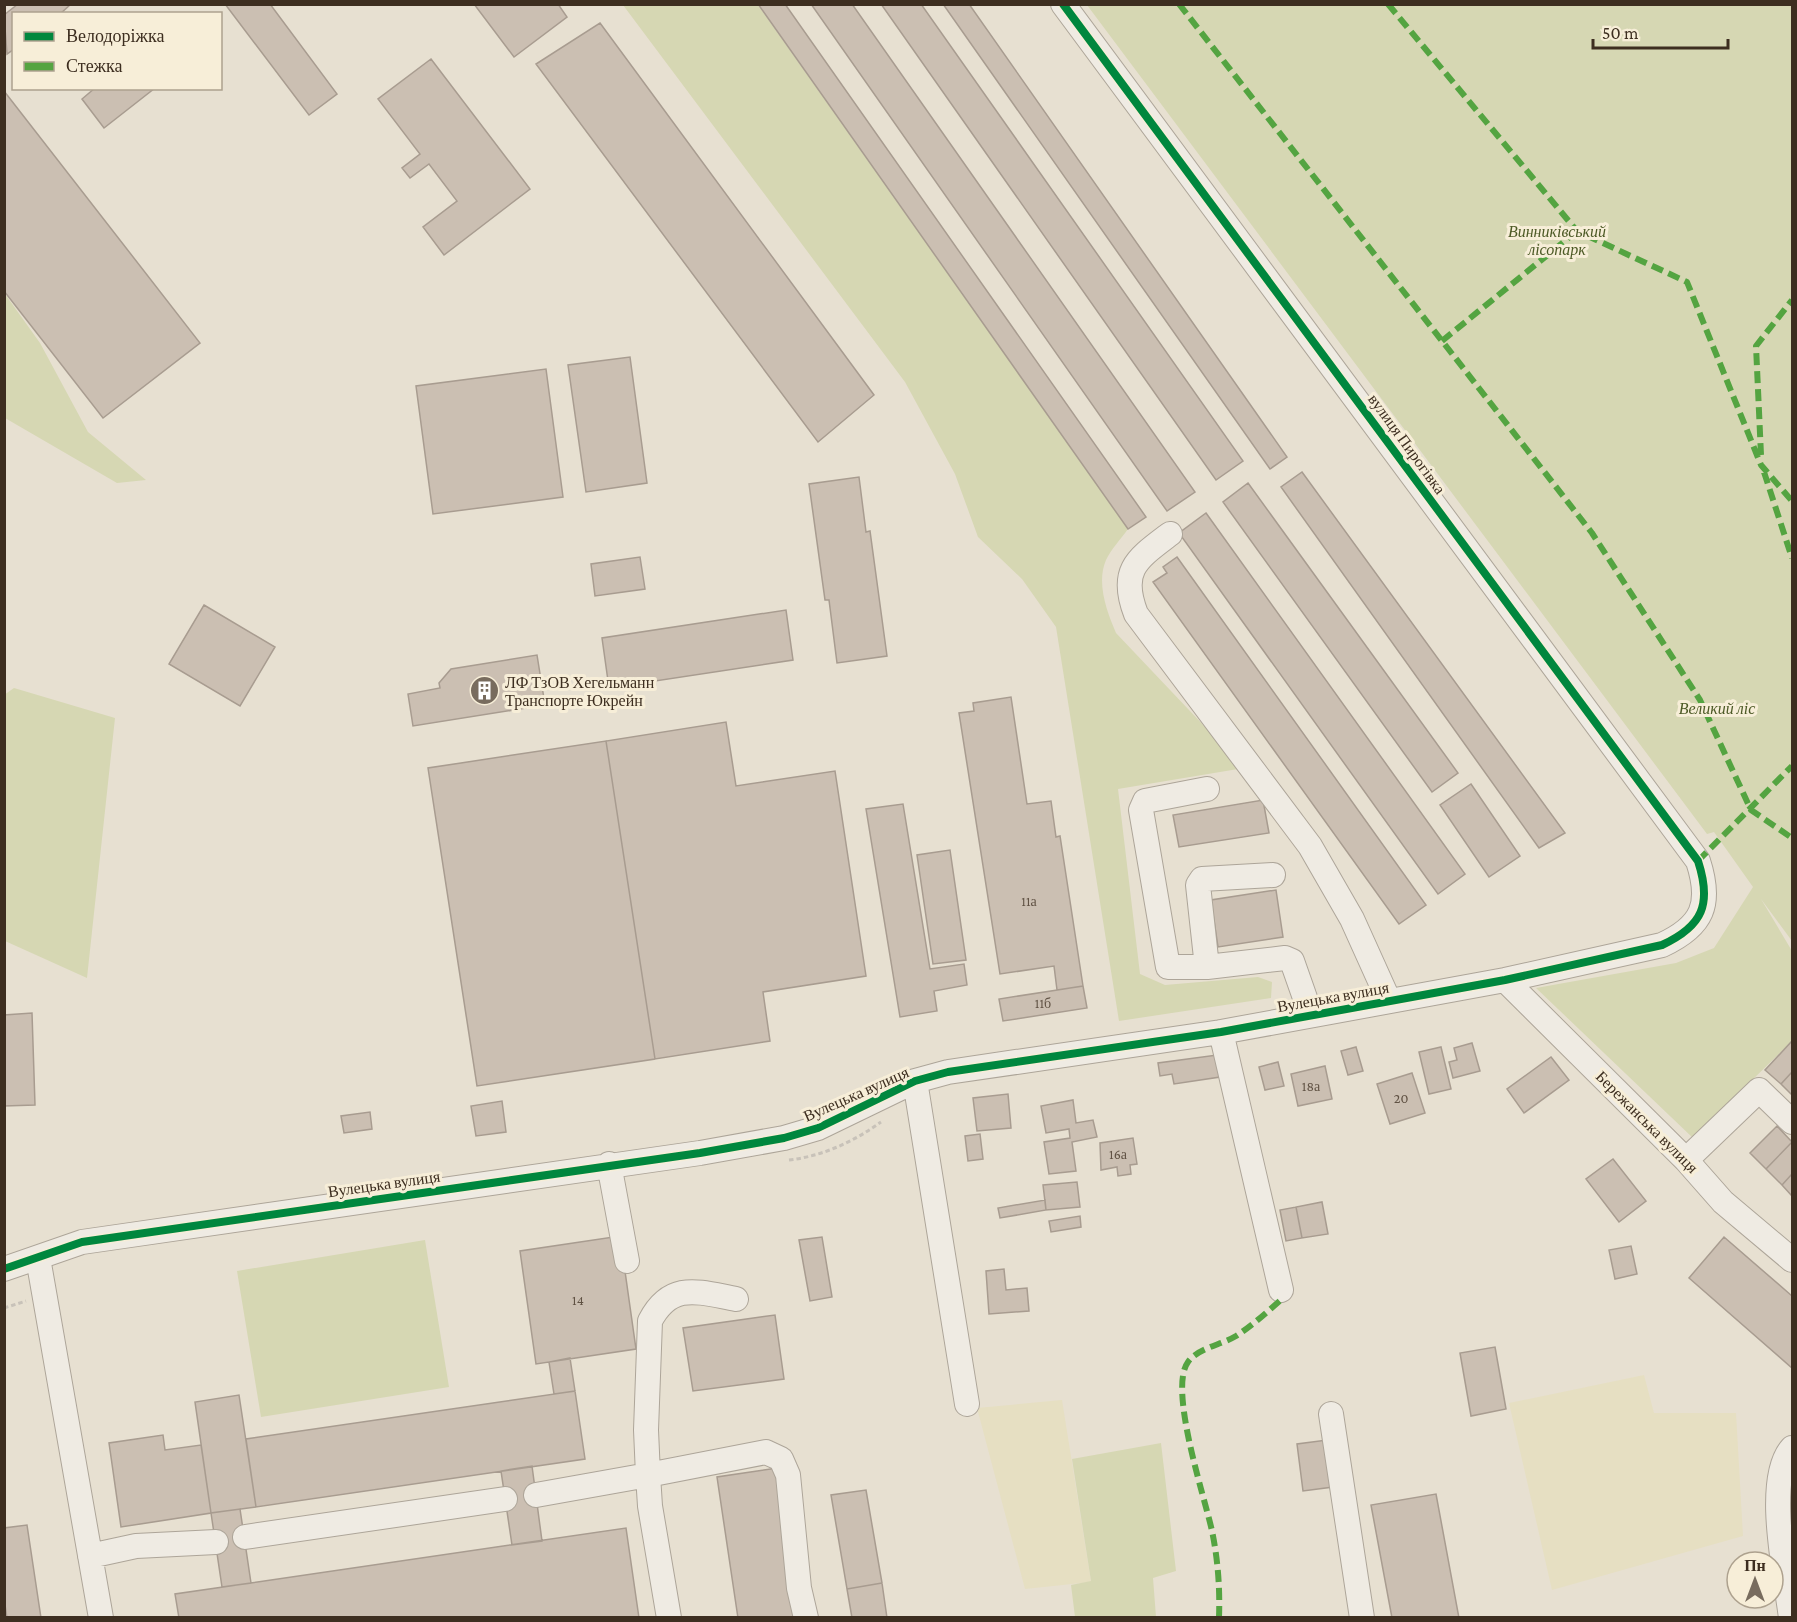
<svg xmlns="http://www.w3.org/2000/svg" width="1797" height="1622" font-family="'Crimson Pro',serif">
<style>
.farmland{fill:#e6dfc2}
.green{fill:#d6d7b3}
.building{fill:#cbbfb2;stroke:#a89c90;stroke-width:1.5}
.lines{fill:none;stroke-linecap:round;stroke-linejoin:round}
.minor-casing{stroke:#ada599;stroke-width:26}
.path{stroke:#c8c2b9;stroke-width:3;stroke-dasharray:4.5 3;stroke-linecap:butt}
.minor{stroke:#efebe3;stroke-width:24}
.quiet{stroke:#54a441;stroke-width:6;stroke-dasharray:12 6;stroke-linecap:butt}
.cycleway-casing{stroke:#f7eed8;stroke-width:11}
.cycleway{stroke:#00873e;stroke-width:8}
.labels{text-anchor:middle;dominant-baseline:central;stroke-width:6;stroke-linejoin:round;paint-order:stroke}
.number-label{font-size:14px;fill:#605244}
.park-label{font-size:16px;font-style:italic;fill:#4d5a26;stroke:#f7eed8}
.street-label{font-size:16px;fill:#3d2e20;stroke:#f7eed8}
.poi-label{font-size:16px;fill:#3d2e20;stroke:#f7eed8;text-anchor:start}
</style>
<rect width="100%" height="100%" fill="#e7e0d1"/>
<!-- farmland -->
<path class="farmland" d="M1644,1375L1654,1413H1736L1743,1536L1552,1590L1509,1403Z
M1062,1400L1091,1582L1025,1589L977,1408Z"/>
<!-- green -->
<path class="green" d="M623,5H758L1128,529C1121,539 1111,549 1106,560C1096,583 1107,612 1116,633L1244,768L1118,789L1140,974L1165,985L1258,977L1272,982L1271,998L1119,1021L1056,627L1022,579L978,537L955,474L905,382Z
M1087,5H1792V941L1761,899L1792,951V1041L1693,1138L1536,988L1676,963L1714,948L1753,887L1714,832L1707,834Z
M5,294L40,343L88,432L146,480L117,483L5,418Z
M14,688L115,718L87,978L5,941L4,695Z
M425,1240L449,1387L261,1417L237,1271Z
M1161,1443L1176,1571L1153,1578L1156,1617H1075L1071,1585L1091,1581L1072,1459Z"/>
<!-- building -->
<path class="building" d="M18,4H71L60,14H14V49L7,54L4,15Z
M225,4H270L337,94L309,115Z
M474,4H558L567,17L514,57Z
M758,4H785L1146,517L1128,529Z
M811,4H852L1195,492L1167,511Z
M881,4H921L1243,461L1216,480Z
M943,4H969L1287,457L1270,469Z
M600,23L874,395L818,442L536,64Z
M431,59L530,189L444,255L423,227L457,201L429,164L410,178L402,168L420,154L378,99Z
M95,88H155L104,128L82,99Z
M4,91L200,343L103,418L4,291Z
M630,357L647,483L586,492L568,365Z
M546,369L563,497L433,514L416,386Z
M1302,472L1565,833L1539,848L1281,487Z
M859,477L866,532L870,531L887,656L837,663L829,600H825L809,484Z
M1248,483L1458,773L1432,792L1223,502Z
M1206,513L1465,874L1438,894L1179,533Z
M640,557L645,589L595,596L591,564Z
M1177,557L1426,905L1399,924L1153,582L1167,573L1163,567Z
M204,605L275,647L240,706L169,664Z
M786,610L793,660L609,688L602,638Z
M537,655L545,705L413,726L408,694L440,688L439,683L451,669Z
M1011,697L1027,804L1051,801L1056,837L1060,836L1083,986L1057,990L1054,966L1000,974L959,713L974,711L973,703Z
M726,722L736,786L835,771L866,976L763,992L770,1041L655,1059L606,741Z
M606,741L655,1059L477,1086L428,768Z
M1471,784L1520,856L1489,877L1440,805Z
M1263,800L1269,833L1179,847L1173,815Z
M903,804L930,969L964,964L967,985L934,991L937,1011L900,1017L866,809Z
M950,850L966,960L933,964L917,855Z
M1276,890L1283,937L1218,947L1211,900Z
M1083,986L1087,1008L1003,1021L999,999Z
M32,1013L35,1105L4,1106V1015Z
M1792,1041V1072L1781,1084L1765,1070Z
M1472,1043L1480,1071L1453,1078L1449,1062L1457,1060L1454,1048Z
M1356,1047L1363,1071L1348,1075L1341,1051Z
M1441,1047L1451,1089L1429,1094L1419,1052Z
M1217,1055L1220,1077L1174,1084L1172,1074L1160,1076L1158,1063Z
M1551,1057L1569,1080L1524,1113L1507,1089Z
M1278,1062L1284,1086L1265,1090L1259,1067Z
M1325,1066L1332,1099L1298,1106L1291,1074Z
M1792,1072V1095L1781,1084Z
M1412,1073L1425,1113L1390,1124L1377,1084Z
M1008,1094L1011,1128L977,1131L973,1098Z
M1073,1100L1076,1123L1093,1120L1097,1137L1072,1142L1076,1171L1049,1174L1044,1142L1070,1138L1069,1129L1046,1133L1041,1106Z
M502,1101L506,1132L476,1136L471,1106Z
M370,1112L372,1129L344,1133L341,1116Z
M1777,1126L1792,1142L1766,1169L1750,1153Z
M980,1134L983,1159L968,1161L965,1136Z
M1133,1138L1137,1164L1130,1165L1131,1174L1118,1176L1117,1167L1101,1170L1100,1143Z
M1792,1142V1174L1782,1185L1766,1169Z
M1613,1159L1646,1201L1619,1222L1586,1179Z
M1792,1174V1196L1782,1185Z
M1077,1182L1080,1207L1046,1210L1043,1185Z
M1045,1200L1046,1210L1000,1218L998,1208Z
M1322,1202L1328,1234L1302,1238L1296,1207Z
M1296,1207L1302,1238L1286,1241L1280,1210Z
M1080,1216L1081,1227L1051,1232L1049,1221Z
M620,1236L636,1349L536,1364L520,1251Z
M822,1237L832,1297L810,1301L799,1240Z
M1724,1237L1792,1296V1368L1689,1278Z
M1631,1246L1637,1274L1615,1279L1609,1250Z
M1004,1269L1006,1290L1027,1288L1029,1311L989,1314L986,1271Z
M775,1315L784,1379L693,1391L683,1328Z
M1495,1347L1506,1409L1471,1416L1460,1353Z
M570,1358L575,1391L554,1394L549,1362Z
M575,1391L585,1459L256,1507L246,1439Z
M239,1395L256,1507L211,1513L195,1402Z
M163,1435L165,1450L201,1445L211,1513L121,1527L109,1443Z
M1327,1440L1333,1487L1303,1491L1297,1444Z
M532,1466L542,1541L512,1545L501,1471Z
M777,1468L799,1618H738L717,1477Z
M866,1490L882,1583L847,1589L831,1495Z
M1436,1494L1459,1618H1392L1371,1505Z
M240,1509L251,1583L222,1587L211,1513Z
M27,1525L41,1618H7L4,1598V1528Z
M626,1528L639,1618H179L175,1594Z
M882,1583L887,1618H852L847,1589Z"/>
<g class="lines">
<defs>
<path id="minor" d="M1170,534C1137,559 1119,570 1136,614L1310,846L1352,919L1389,1001
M1207,789L1145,801L1141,810L1168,967H1207L1285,958L1292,961L1311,1015
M1207,967L1198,885L1202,879L1273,875
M1505,980L1686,1160L1723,1202L1792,1260
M1221,1032L1281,1290
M915,1081L967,1404
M1686,1160L1759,1090L1792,1122
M609,1164L627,1261
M38,1258L101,1618
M4,1269L82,1242L700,1153L784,1138L818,1128L915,1081L948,1072L1221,1032L1505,980L1662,945C1703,926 1712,904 1698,861L1063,4
M1331,1414L1362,1618
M536,1495L648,1475L646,1430L650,1321C671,1281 698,1292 736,1299
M245,1537L505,1499
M90,1556L136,1546L216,1542
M669,1618L650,1506L648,1475L766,1452L781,1459L788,1475L799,1588L806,1618
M1791,1618C1786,1576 1764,1479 1792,1448"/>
</defs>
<!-- minor casing -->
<use href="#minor" class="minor-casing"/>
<!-- path -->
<path class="path" d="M789,1160C823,1156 853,1142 881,1122
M4,1308L26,1301"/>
<!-- minor -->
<use href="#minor" class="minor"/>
<!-- quiet -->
<path class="quiet" d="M1179,4L1592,533L1700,700L1751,810L1792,838
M1388,4L1577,231L1687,282L1761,465L1792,501
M1442,341L1577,231
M1761,455L1756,346L1792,300
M1764,472L1792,558
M1698,861L1792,766
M1219,1618C1220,1588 1218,1560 1212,1531C1205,1498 1168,1389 1188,1362C1198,1348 1221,1345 1236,1336C1253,1325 1267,1312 1282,1299"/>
<defs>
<path id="cycleway" d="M4,1269L82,1242L700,1153L784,1138L818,1128L915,1081L948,1072L1221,1032L1505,980L1662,945C1703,926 1712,904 1698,861L1063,4"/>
</defs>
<!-- cycleway casing -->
<use href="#cycleway" class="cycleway-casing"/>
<!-- cycleway -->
<use href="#cycleway" class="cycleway"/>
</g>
<!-- icons -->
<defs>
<symbol id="building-disc" viewBox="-11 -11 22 22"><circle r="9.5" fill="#786c5e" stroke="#f7eed8"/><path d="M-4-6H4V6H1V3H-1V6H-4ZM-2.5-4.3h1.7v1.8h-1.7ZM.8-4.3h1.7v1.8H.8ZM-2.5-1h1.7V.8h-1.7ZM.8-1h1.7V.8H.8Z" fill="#fff"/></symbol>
</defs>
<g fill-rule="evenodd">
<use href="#building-disc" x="468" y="674" width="33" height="33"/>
</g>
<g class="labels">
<!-- number labels -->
<g class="number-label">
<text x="1029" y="901">11а</text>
<text x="1043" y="1003">11б</text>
<text x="1311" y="1086">18а</text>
<text x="1401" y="1098">20</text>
<text x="1118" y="1154">16а</text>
<text x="578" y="1300">14</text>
</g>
<!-- park labels -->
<g class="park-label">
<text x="1557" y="231">Винниківський<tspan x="1557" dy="18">лісопарк</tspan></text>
<text x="1717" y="708">Великий ліс</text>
</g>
<!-- street labels -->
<g class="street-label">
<text transform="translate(1407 444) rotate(54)">вулиця Пирогівка</text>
<text transform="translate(1333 997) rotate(-10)">Вулецька вулиця</text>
<text transform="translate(856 1094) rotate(-24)">Вулецька вулиця</text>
<text transform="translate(1647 1122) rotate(45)">Бережанська вулиця</text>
<text transform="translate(384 1184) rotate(-8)">Вулецька вулиця</text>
</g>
<!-- poi labels -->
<g class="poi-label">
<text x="505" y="682">ЛФ ТзОВ Хегельманн<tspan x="505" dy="18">Транспорте Юкрейн</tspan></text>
</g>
</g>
<!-- border -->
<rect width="1797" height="1622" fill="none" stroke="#3d2e20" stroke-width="12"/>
<!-- legend -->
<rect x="12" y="12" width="210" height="78" fill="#f7eed8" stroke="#ada18e" stroke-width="1.5"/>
<rect x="24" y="32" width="30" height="9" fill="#00873e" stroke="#ada18e" stroke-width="1.5"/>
<text x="66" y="42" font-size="18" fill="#3d2e20">Велодоріжка</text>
<rect x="24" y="62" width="30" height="9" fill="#54a441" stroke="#ada18e" stroke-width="1.5"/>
<text x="66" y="72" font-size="18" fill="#3d2e20">Стежка</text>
<!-- north arrow -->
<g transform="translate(1755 1580)"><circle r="28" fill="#f7eed8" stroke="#ada18e" stroke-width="1.5"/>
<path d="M0-4.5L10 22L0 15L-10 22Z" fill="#786c5e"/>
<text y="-9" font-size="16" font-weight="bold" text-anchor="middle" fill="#3d2e20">Пн</text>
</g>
<!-- scale -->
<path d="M1593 39v9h135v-9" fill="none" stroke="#3d2e20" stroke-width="3"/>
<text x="1602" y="39" font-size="18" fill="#3d2e20" stroke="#f7eed8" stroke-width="4.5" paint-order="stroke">50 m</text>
</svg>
